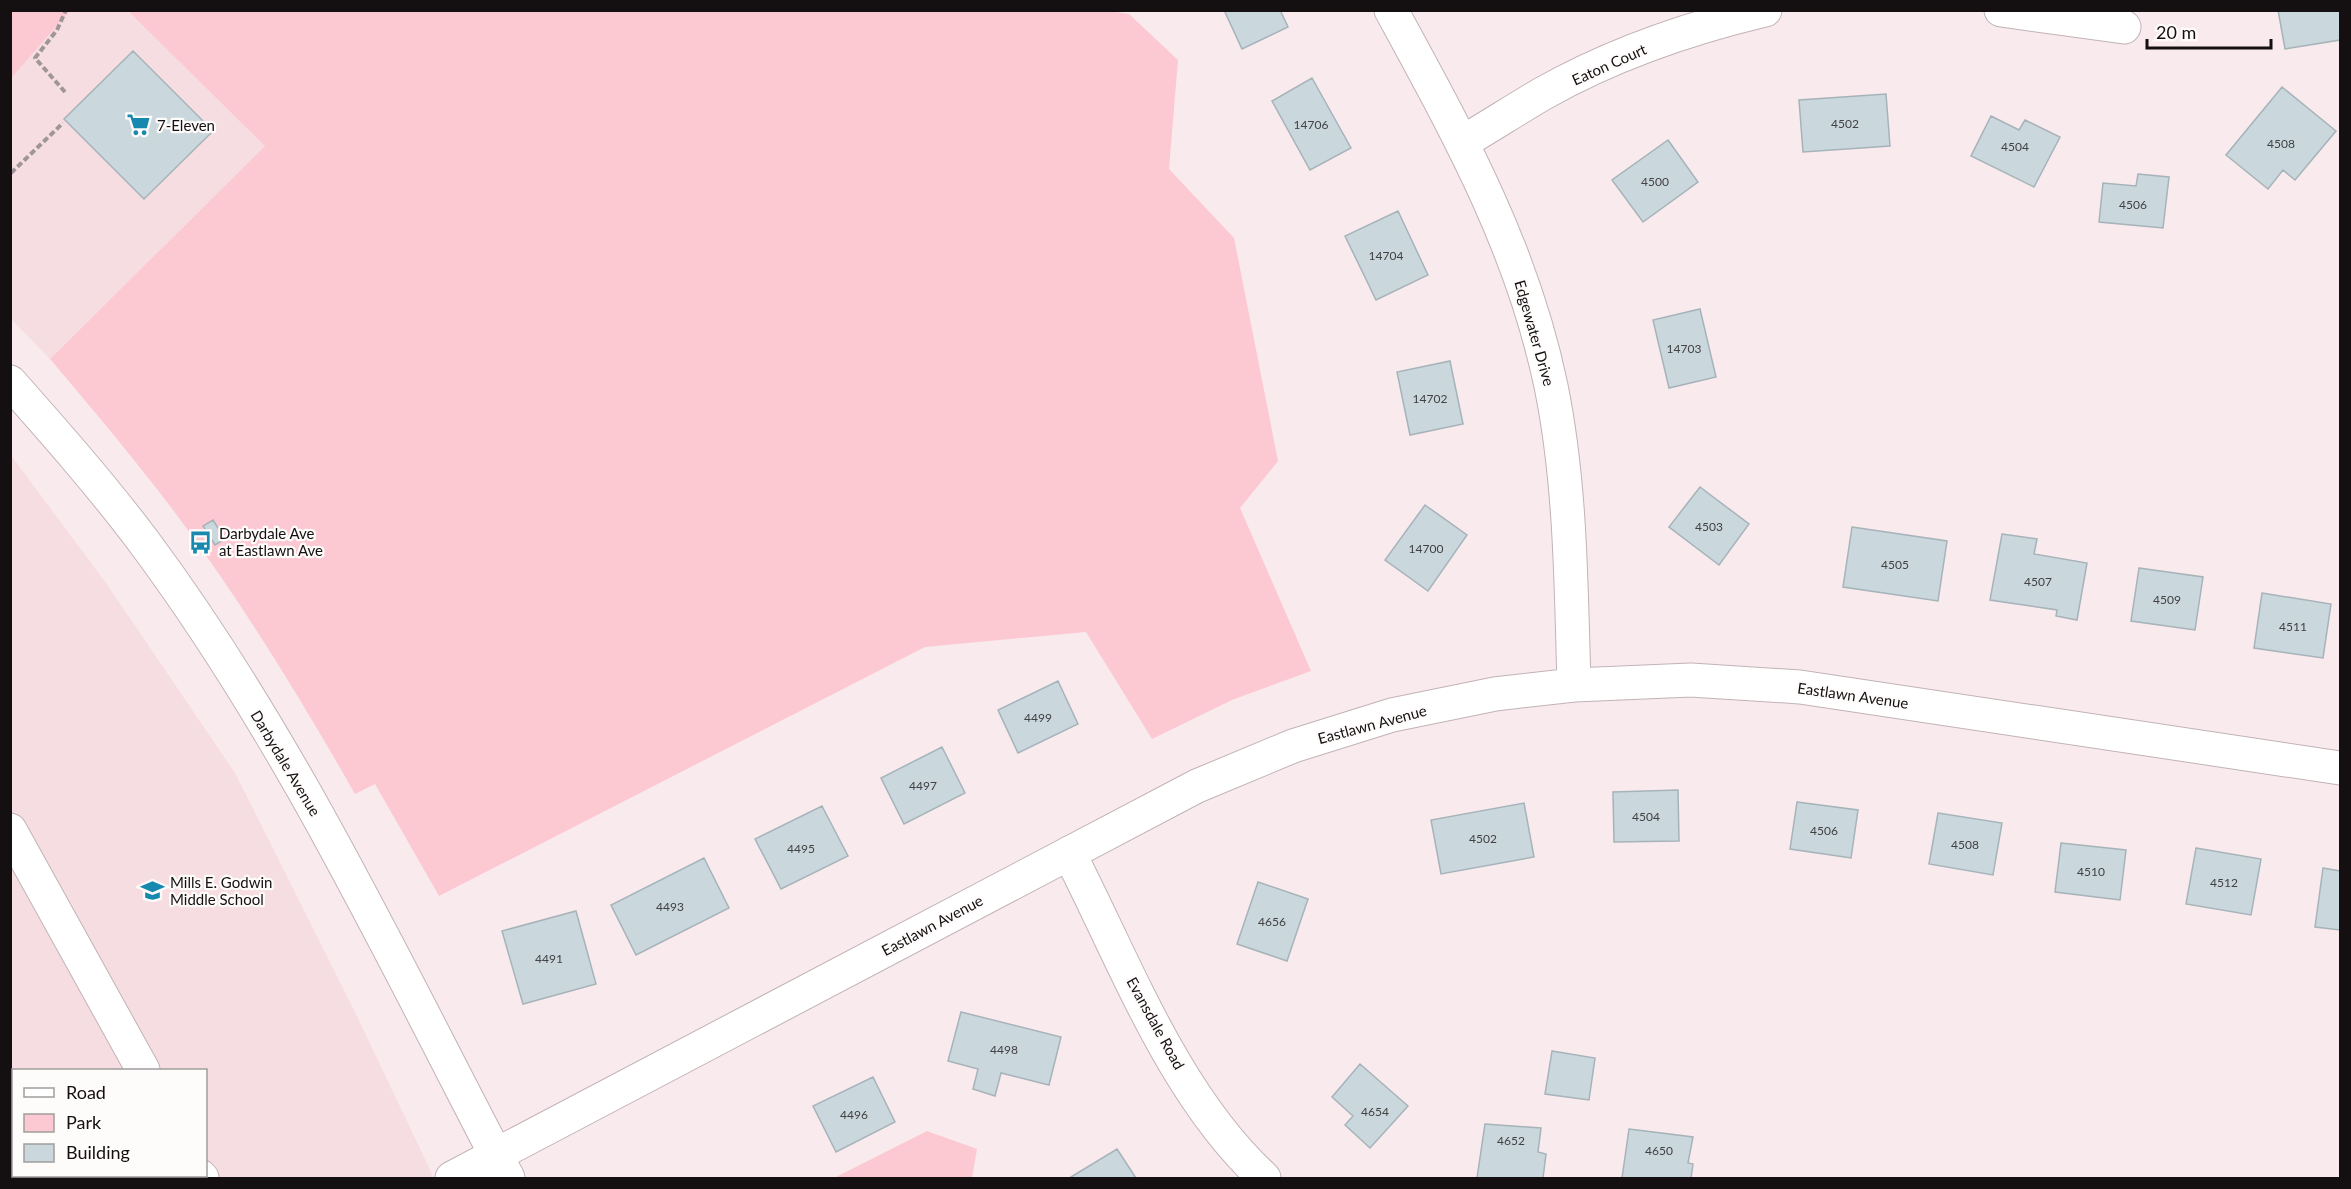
<svg xmlns="http://www.w3.org/2000/svg" width="2351" height="1189" font-family="Lato,sans-serif">
<style>
.built{fill:#f5dde1;fill-rule:evenodd}
.green{fill:#fcc9d2}
.building{fill:#cad7dd;stroke:#a6b3b9;stroke-width:1.5}
.lines{fill:none;stroke-linecap:round;stroke-linejoin:round}
.minor-casing{stroke:#c2b3b6;stroke-width:35}
.path{stroke:#a09597;stroke-width:4;stroke-dasharray:6 3;stroke-linecap:butt}
.minor{stroke:#fff;stroke-width:33}
.labels{text-anchor:middle;dominant-baseline:central;stroke-width:4.5;stroke-linejoin:round;paint-order:stroke}
.number-label{font-size:12px;fill:#424143}
.street-label{font-size:15px;fill:#140f10;stroke:#fefbfb}
.poi-label{font-size:15px;fill:#140f10;stroke:#fefbfb;text-anchor:start}
</style>
<rect width="100%" height="100%" fill="#f9eaed"/>
<!-- built -->
<path class="built" d="M70,11H128L265,146L50,359L11,319L10,78Z
M10,454L106,583L235,773L353,1008L434,1178H11ZM14,1070H206V1176H14Z"/>
<!-- green -->
<path class="green" d="M11,10L70,11L11,78L10,11Z
M1105,10L1129,14L1178,60L1169,169L1234,238L1278,461L1240,508L1311,671L1232,700L1152,739L1086,632L925,647L439,896L375,784L355,794C301,699 244,606 179,518C138,463 94,411 50,359L265,146L128,11Z
M927,1131L977,1149L972,1178H834Z"/>
<!-- building -->
<path class="building" d="M1224,10H1280L1288,27L1242,49Z
M2278,10H2340V40L2285,49Z
M133,51L213,131L144,199L64,119Z
M1312,78L1351,148L1310,170L1272,101Z
M2282,87L2336,131L2295,180L2283,170L2268,189L2226,155Z
M1886,94L1890,146L1803,152L1799,100Z
M1991,116L2019,130L2025,120L2060,137L2034,187L1971,156Z
M1668,140L1698,182L1643,222L1612,180Z
M2138,174L2169,177L2163,228L2099,222L2103,183L2136,186Z
M1398,211L1428,275L1376,300L1345,236Z
M1700,309L1716,377L1669,388L1653,320Z
M1450,361L1463,424L1410,435L1397,372Z
M1700,487L1749,524L1719,565L1669,527Z
M1425,505L1467,535L1428,591L1385,560Z
M213,520L225,539L215,545L203,526Z
M1852,527L1947,541L1938,601L1843,587Z
M2002,534L2037,539L2034,554L2087,563L2077,620L2056,616L2057,610L1990,600Z
M2139,568L2203,577L2195,630L2131,621Z
M2262,593L2331,604L2323,658L2254,648Z
M1058,681L1078,724L1018,753L998,710Z
M942,747L965,793L904,824L881,778Z
M1678,790L1679,841L1614,842L1613,792Z
M1797,802L1858,810L1851,858L1790,849Z
M1524,803L1534,857L1441,874L1431,820Z
M822,806L848,856L781,889L755,839Z
M1938,813L2002,823L1993,875L1929,864Z
M2061,843L2126,850L2120,900L2055,892Z
M2196,848L2261,859L2251,915L2186,904Z
M704,858L729,908L636,955L611,905Z
M2323,868L2340,871V930L2315,927Z
M1258,882L1308,899L1287,961L1237,944Z
M576,911L596,984L523,1004L502,931Z
M961,1012L1061,1037L1049,1085L1001,1073L995,1096L973,1089L978,1069L948,1061Z
M1552,1051L1595,1058L1589,1100L1545,1094Z
M1360,1064L1408,1106L1370,1148L1345,1125L1353,1116L1332,1097Z
M873,1077L895,1122L836,1152L813,1106Z
M1485,1124L1541,1128L1538,1152L1546,1154L1543,1178H1477Z
M1629,1129L1693,1137L1688,1163L1693,1164L1691,1178H1622Z
M1117,1149L1136,1178H1072L1071,1177Z"/>
<g class="lines">
<defs>
<path id="minor" d="M1391,10C1458,133 1522,247 1551,386C1571,484 1571,585 1574,685
M2001,10L2124,27
M1463,142C1490,126 1515,110 1542,94C1611,55 1689,28 1765,10
M10,382C56,434 102,486 144,542C290,738 395,963 508,1178
M10,830L143,1070
M1069,853C1125,962 1173,1094 1264,1178
M200,1176L202,1178
M452,1178L1197,786L1293,746L1392,715L1495,694L1574,685L1691,680L1800,687L2340,768"/>
</defs>
<!-- minor casing -->
<use href="#minor" class="minor-casing"/>
<!-- path -->
<path class="path" d="M65,92L35,58L57,30L66,10
M11,173L63,123"/>
<!-- minor -->
<use href="#minor" class="minor"/>
</g>
<!-- icons -->
<defs>
<symbol id="supermarket-bare" viewBox="-9 -9 18 18"><path d="M-6-5.5h2.5l.6 2H6L4.5 2H-2.5L-4.4-4H-6ZM-1.5 3.2a1.3 1.3 0 1 0 .1 0ZM3 3.2a1.3 1.3 0 1 0 .1 0Z" fill="#1789ae" stroke="#fefbfb" stroke-width="2.5" paint-order="stroke"/></symbol>
<symbol id="bus-bare" viewBox="-9 -9 18 18"><path d="M-5-6H5V4H4V6H2V4H-2V6H-4V4H-5ZM-3.5-4V0h7V-4ZM-3.5 1.2v1.5H-2V1.2ZM2 1.2v1.5H3.5V1.2Z" fill="#1789ae" stroke="#fefbfb" stroke-width="2.5" paint-order="stroke"/></symbol>
<symbol id="school-bare" viewBox="-9 -9 18 18"><path d="M0-5L7-2L0 1L-7-2ZM-4 1L0 2.5L4 1V4Q0 6-4 4Z" fill="#1789ae" stroke="#fefbfb" stroke-width="2.5" paint-order="stroke"/></symbol>
</defs>
<g fill-rule="evenodd">
<use href="#supermarket-bare" x="122" y="108" width="33" height="33"/>
<use href="#bus-bare" x="184" y="526" width="33" height="33"/>
<use href="#school-bare" x="136" y="874" width="33" height="33"/>
</g>
<g class="labels">
<!-- number labels -->
<g class="number-label">
<text x="1845" y="123">4502</text>
<text x="1311" y="124">14706</text>
<text x="2281" y="143">4508</text>
<text x="2015" y="146">4504</text>
<text x="1655" y="181">4500</text>
<text x="2133" y="204">4506</text>
<text x="1386" y="255">14704</text>
<text x="1684" y="348">14703</text>
<text x="1430" y="398">14702</text>
<text x="1709" y="526">4503</text>
<text x="1426" y="548">14700</text>
<text x="1895" y="564">4505</text>
<text x="2038" y="581">4507</text>
<text x="2167" y="599">4509</text>
<text x="2293" y="626">4511</text>
<text x="1038" y="717">4499</text>
<text x="923" y="785">4497</text>
<text x="1646" y="816">4504</text>
<text x="1824" y="830">4506</text>
<text x="1483" y="838">4502</text>
<text x="1965" y="844">4508</text>
<text x="801" y="848">4495</text>
<text x="2091" y="871">4510</text>
<text x="2224" y="882">4512</text>
<text x="670" y="906">4493</text>
<text x="1272" y="921">4656</text>
<text x="549" y="958">4491</text>
<text x="1004" y="1049">4498</text>
<text x="1375" y="1111">4654</text>
<text x="854" y="1114">4496</text>
<text x="1511" y="1140">4652</text>
<text x="1659" y="1150">4650</text>
</g>
<!-- street labels -->
<g class="street-label">
<text transform="translate(1609 64) rotate(-24)">Eaton Court</text>
<text transform="translate(1535 333) rotate(74)">Edgewater Drive</text>
<text transform="translate(1853 695) rotate(8)">Eastlawn Avenue</text>
<text transform="translate(1372 724) rotate(-15)">Eastlawn Avenue</text>
<text transform="translate(286 763) rotate(59)">Darbydale Avenue</text>
<text transform="translate(932 925) rotate(-28)">Eastlawn Avenue</text>
<text transform="translate(1156 1023) rotate(61)">Evansdale Road</text>
</g>
<!-- poi labels -->
<g class="poi-label">
<text x="157" y="125">7-Eleven</text>
<text x="219" y="533">Darbydale Ave<tspan x="219" dy="17">at Eastlawn Ave</tspan></text>
<text x="170" y="882">Mills E. Godwin<tspan x="170" dy="17">Middle School</tspan></text>
</g>
</g>
<!-- border -->
<rect width="2351" height="1189" fill="none" stroke="#140f10" stroke-width="24"/>
<!-- legend -->
<rect x="12" y="1069" width="195" height="108" fill="#fefbfb" stroke="#a09d9d" stroke-width="1.5"/>
<rect x="24" y="1088" width="30" height="9" fill="#ffffff" stroke="#a09d9d" stroke-width="1.5"/>
<text x="66" y="1099" font-size="18" fill="#140f10">Road</text>
<rect x="24" y="1114" width="30" height="18" fill="#fcc9d2" stroke="#a09d9d" stroke-width="1.5"/>
<text x="66" y="1129" font-size="18" fill="#140f10">Park</text>
<rect x="24" y="1144" width="30" height="18" fill="#cad7dd" stroke="#a09d9d" stroke-width="1.5"/>
<text x="66" y="1159" font-size="18" fill="#140f10">Building</text>
<!-- scale -->
<path d="M2147 39v9h124v-9" fill="none" stroke="#140f10" stroke-width="3"/>
<text x="2156" y="39" font-size="18" fill="#140f10" stroke="#fefbfb" stroke-width="4.5" paint-order="stroke">20 m</text>
</svg>
